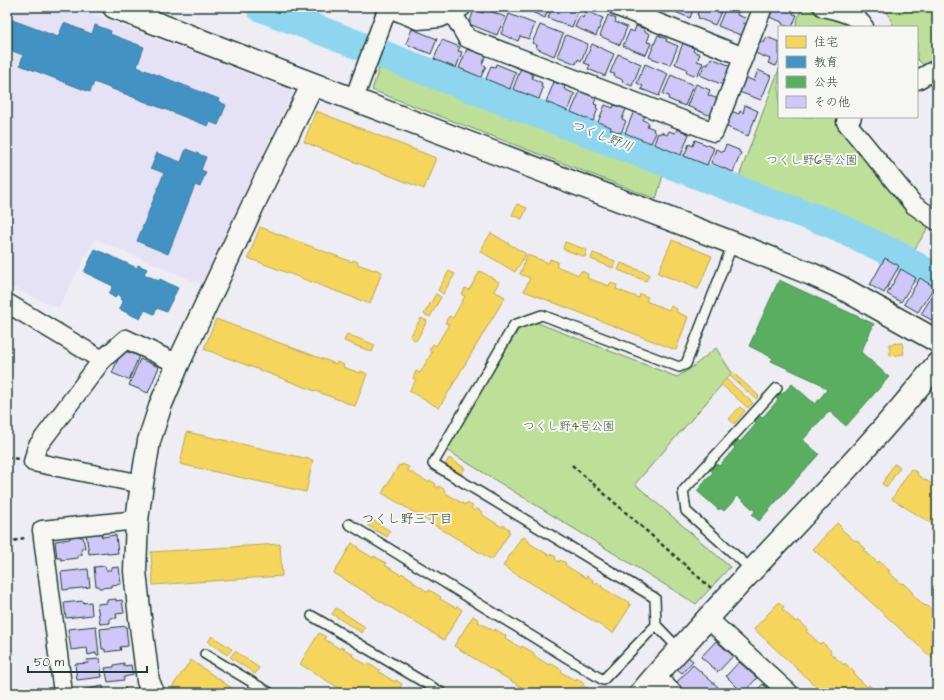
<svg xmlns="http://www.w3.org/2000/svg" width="944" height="700" font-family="'Architects Daughter','Klee One',sans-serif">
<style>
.built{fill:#e5e2f5}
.green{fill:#bedf98;stroke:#6e8e66}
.homes{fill:#f6d55c;stroke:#b6a750}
.schools{fill:#4393c3;stroke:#387998}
.public{fill:#5aae61;stroke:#488c54}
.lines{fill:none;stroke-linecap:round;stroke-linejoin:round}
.river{stroke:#8ed6ef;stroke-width:29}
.building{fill:#d0c7f9;stroke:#1f3d34}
.service-casing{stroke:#1f3d34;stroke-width:12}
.minor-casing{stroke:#1f3d34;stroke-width:21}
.tertiary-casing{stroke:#1f3d34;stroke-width:25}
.path{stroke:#1f3d34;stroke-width:2.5;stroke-dasharray:4 3;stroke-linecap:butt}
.service{stroke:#f6f6f2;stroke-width:9}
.minor{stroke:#f6f6f2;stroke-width:18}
.tertiary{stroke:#f6f6f2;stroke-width:22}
.labels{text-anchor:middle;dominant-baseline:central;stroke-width:4;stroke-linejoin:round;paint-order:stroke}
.park-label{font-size:12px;fill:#3f5d48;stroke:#f6f6f2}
.water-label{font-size:13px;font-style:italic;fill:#355c59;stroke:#f6f6f2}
.neighbourhood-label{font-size:13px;fill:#1f3d34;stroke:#f6f6f2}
</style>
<rect width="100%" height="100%" fill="#eeedf3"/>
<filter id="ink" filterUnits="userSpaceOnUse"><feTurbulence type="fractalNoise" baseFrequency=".025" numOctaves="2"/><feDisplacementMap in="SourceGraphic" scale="8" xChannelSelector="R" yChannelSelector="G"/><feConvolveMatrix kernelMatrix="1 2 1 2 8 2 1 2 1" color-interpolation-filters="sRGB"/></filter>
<g filter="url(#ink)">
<!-- built -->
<path class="built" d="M7,7H74L293,91L201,284L95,239L58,308L7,285Z"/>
<!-- green -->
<path class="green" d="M802,7H807L813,11L844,20L857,27H795Z
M878,7H937V78L917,59V27H894L885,8Z
M381,62L664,172L656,199L372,90Z
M779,69V117H838L836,119L868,161L929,226L911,255L810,206L738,179Z
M535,322L677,377L690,369L716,348L732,373L635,484L730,567L696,604L445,449L519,329Z"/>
<!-- homes -->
<path class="homes" d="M316,111L436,158L424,189L304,142Z
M517,204L527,208L522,219L512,215Z
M260,227L352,262L353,260L358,262L357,264L374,270L375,269L382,272L370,304L248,258Z
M491,233L526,254L515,272L480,251Z
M672,240L712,256L698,289L658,273Z
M565,242L587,250L585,257L563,249Z
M593,253L615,261L613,268L591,259Z
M527,255L549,263L550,259L558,262L556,266L579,275L581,271L588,274L587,278L609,286L610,283L617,285L616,289L639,298L640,294L648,297L646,301L669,310L671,306L677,309L676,312L688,317L676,350L524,291L530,278L520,274Z
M621,263L649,274L646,281L618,270Z
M449,271L455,274L443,294L438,290Z
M480,271L499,282L494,291L505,297L439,408L409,391L416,380L413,378L416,371L420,373L432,352L429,350L433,344L436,346L449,324L445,323L449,316L453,318L465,296L462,295L465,288L469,290Z
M436,294L441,297L430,317L424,314Z
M421,318L427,321L416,341L410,337Z
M216,319L336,364L337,362L344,365L343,367L360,373L361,371L367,374L355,406L204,349Z
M347,334L375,345L372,352L344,341Z
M902,343L904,354L890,356L889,344Z
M732,372L759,396L756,399L729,375Z
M726,379L753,403L748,408L721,384Z
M740,407L745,411L734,424L729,419Z
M187,432L313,460L306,492L180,464Z
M449,458L465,468L461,474L445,465Z
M402,464L409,467L407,470L428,482L430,480L436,484L435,486L438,488L439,486L445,490L444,492L465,505L466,503L473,506L471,508L475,511L476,508L482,512L481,514L502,527L503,525L509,529L508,531L510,532L492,560L382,493L399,465L401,466Z
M894,464L900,467L887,487L882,484Z
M911,469L918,473L917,475L932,484L933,482L937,485V527L892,499Z
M371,519L390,531L387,537L367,525Z
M837,523L842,528L841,529L855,541L856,540L866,549L864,550L878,563L879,561L890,571L888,572L902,584L903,583L913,593L912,594L925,606L926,605L937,615L936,616L937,617V652L932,658L813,549Z
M524,537L529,541V543L549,555L551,554L556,557L555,559L559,562L560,560L566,563L565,565L586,578L587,576L593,580L592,582L596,584L597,582L602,586L601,587L623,600L624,599L629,602L628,604L631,605L613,633L503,566L521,538L523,539Z
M352,543L358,547L357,548L373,558L374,556L386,563L385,565L401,575L402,573L413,580V582L428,592L429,590L441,597L440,599L456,608L457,606L462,610L444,640L334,573Z
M280,544L282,576L153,585L151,552Z
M779,602L784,607L782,609L796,622L798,620L808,629L806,631L820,644L822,642L831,651L830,653L844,665L845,663L855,673L854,674L867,687L869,685L878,693H823L754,629Z
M336,608L365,627L362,633L332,614Z
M473,616L479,620L478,622L494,631L495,629L506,636L505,638L521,648L522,646L534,653L533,655L549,665L550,663L562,670L561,672L576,681L577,679L584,683L578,693H531L454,646Z
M319,633L326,637L324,639L340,649L341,647L353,654L352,656L367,665L368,664L380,670L379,672L395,682L396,680L402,684L397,693H347L300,664Z
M212,636L232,649L227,655L208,642Z
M235,651L259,668L255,674L230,657Z
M191,660L239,693H181L172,687Z
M584,686L594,692L593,693H582L581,692Z"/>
<!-- schools -->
<path class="schools" d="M7,18L58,37L64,23L92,34L95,25L111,31L110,34L144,47L137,67L219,99L218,101L226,105L218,125L210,122L208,126L94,82L90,92L20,65L23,55L7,49Z
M186,149L206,157L201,170L206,172L200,187L195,185L168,254L137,241L164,173L151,168L157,153L181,162Z
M95,249L137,268L138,265L147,269L144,274L159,281L160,279L178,288L166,312L157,308L154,314L145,310L140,319L119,309L123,301L120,299L121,297L117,294L115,298L109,294L113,286L84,272Z"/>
<!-- public -->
<path class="public" d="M779,280L874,324L861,352L889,377L846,426L829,411L803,440L819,454L759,521L752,515L755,511L738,496L724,511L720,508L719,510L697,491L713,472L710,470L716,463L719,466L735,448L732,445L737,439L740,442L756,424L753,421L759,415L762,418L778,400L775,397L779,392L782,394L792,384L815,404L827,390L819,383L771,361L773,358L749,346Z"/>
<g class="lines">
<!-- river -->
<path class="river" d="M260,7L415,67L777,205L830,223L901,257L937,279"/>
</g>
<!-- building -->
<path class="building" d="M524,7H549L545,18L523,8Z
M552,7H580L572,27L548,18Z
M677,7H694L690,18L675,12Z
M700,7H723L715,25L698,18L699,16L697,15Z
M726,7H740L737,15L745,18L743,23L748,24L743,36L718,26Z
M771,7H796L793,14L797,15L792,27H789L782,24V22L767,16Z
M485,9L505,17L497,35L469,24L474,10L483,13Z
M586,11L603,18L596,36L575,27L580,16L583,18Z
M509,14L535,24L529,39L520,36L518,41L501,34Z
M608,15L616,19L615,22L627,27L620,45L600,36Z
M540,25L563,34L554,56L536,48L537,45L532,43Z
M636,26L645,29L644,31L650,34L647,42L651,43L646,55L623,46L630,30L634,32Z
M412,29L437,39L431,54L406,44Z
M566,35L588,44L581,61L578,59L576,64L557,56Z
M658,35L667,39L666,41L678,46L670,65L649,57Z
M767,37L779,42V60L776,66L768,63L770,59L755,53L760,41L764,43Z
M442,40L460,47L458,51L462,52L456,68L434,59Z
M683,43L694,48L693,51L700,54L697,61L703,63L697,76L686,72L687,69L675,64Z
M592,44L614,54L605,76L588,69L590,65L584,63Z
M467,49L486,56L482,64L486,66L481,77L459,68Z
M618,54L641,64L632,86L622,82L623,80L614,76L615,74L610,73Z
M711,58L731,66L723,85L700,75L705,64L708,65Z
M496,64L516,72L510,89L486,79L491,66L495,67Z
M645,64L668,74L659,96L641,89L643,86L637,83Z
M521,68L530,72L529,73L533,75L532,78L542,83L541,87L543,88L539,99L513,89Z
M758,70L771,76L761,100L739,92L745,77L754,81Z
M671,75L693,85L685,106L668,99L669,96L663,94Z
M554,82L565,86L564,89L575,94L568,111L546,102Z
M696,84L710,90L708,95L718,99L711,116L687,106Z
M580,91L596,98L594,104L597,105L596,108L598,109L593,121L571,112Z
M605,105L613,108L614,105L626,109L622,119L626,121L621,133L610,129L611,127L598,122Z
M745,105L758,111L748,136L725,126L731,111L739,114L740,111L743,113Z
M634,111L645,116L643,120L649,123L647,126L654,129L653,131L656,133L651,143L625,133Z
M677,129L689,134L681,155L654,144L658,133L660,134L661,132L667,135L669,131L675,133Z
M695,140L714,148L707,165L684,156L689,144L693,146Z
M726,145L739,150V152L741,153L733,172L711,163L716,149L723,152Z
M885,258L899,266L884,293L870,285Z
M901,269L916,278L901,302L887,294Z
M920,278L934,287L918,312L904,304Z
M936,290H937V319L935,322L921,314Z
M122,350L139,356L129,380L112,373Z
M140,359L159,367L148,393L129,385Z
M101,533L102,537L116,535L118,553L108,554V552L89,554L86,534Z
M79,536L80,537H83L85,548H81L82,555H78V558L61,560V558H57L55,541L70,539V537Z
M105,566L106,570H111V568L119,567L121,584L111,585V587L99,588V586H96L94,567Z
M88,569L90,587L63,590L61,572Z
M116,599V601L122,600L124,613L116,614L117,618H110V623L100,624L97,604L107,603V600Z
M83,601V603L91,602L92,615L66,618L64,603Z
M96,626L99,655H96V653L88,655L87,648L71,650L68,629Z
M126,626L128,646L120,647L121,650L105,652V649H102L100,629Z
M716,641L733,656L718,672L701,657Z
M688,657L693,661L682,673L677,669Z
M100,659L102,677L77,680L75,664L88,663L87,660Z
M739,662L757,678L743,693L726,676Z
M124,663V666L131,665L133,675L124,677V680L108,682L105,668L114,667V665Z
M693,665L718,687L712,693H687L676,683Z
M763,684L773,693H754Z
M103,686L104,693H78V691Z
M125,688L126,691L135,689L136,693H109V692Z"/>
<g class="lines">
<defs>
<path id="service" d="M349,524L603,680L656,625
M752,570L686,511L683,491L777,388
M312,616L442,693
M680,650L656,625L655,598L433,464L514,325L542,315L679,367L686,364L733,243
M205,654L270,693"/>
<path id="minor" d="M387,7L418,20L440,18L462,7
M618,7L744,57
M823,7C837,11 857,14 864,27
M452,12L467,38L714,132L763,7
M917,80L933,71L937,77
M354,99L388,7
M852,117L846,122L914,205L937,221
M7,303L102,360
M142,484L33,462L37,447L102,360L126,339L178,364
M707,618L789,693
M655,676L673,693
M63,693L42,530L137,520"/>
<path id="tertiary" d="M114,7L297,78L733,243L811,274L840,287L937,341
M153,693L148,681L140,618L135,571L137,520L142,484L149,441L161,404L178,364L264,182L313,84
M641,693C656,674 673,657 689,639C771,547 860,461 937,364"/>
</defs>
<!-- service casing -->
<use href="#service" class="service-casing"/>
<!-- minor casing -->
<use href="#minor" class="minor-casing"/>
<!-- tertiary casing -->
<use href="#tertiary" class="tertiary-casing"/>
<!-- path -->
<path class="path" d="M7,457L18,459
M572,465L711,588
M7,543L27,537"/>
<!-- service -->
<use href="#service" class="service"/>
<!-- minor -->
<use href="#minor" class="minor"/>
<!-- tertiary -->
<use href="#tertiary" class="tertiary"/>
</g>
</g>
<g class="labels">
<!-- park labels -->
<g class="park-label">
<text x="812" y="160">つくし野6号公園</text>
<text x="569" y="426">つくし野4号公園</text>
</g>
<!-- water labels -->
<g class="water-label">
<text transform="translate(602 136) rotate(21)">つくし野川</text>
</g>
<!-- neighbourhood labels -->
<g class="neighbourhood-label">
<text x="407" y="519">つくし野三丁目</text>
</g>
</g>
<!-- margin -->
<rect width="944" height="700" fill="none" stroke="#f6f6f2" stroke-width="24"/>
<rect x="12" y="12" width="920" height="676" fill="none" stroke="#1f3d34" stroke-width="1.5" filter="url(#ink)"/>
<!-- legend -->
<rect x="778" y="26" width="140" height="92" fill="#f6f6f2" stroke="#a0aca6"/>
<rect x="786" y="36" width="20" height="12" fill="#f6d55c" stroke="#a0aca6"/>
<text x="814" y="46" font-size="12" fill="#1f3d34">住宅</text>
<rect x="786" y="56" width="20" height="12" fill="#4393c3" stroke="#a0aca6"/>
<text x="814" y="66" font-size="12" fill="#1f3d34">教育</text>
<rect x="786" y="76" width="20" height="12" fill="#5aae61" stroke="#a0aca6"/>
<text x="814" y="86" font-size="12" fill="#1f3d34">公共</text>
<rect x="786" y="96" width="20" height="12" fill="#d0c7f9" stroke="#a0aca6"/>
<text x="814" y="106" font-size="12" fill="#1f3d34">その他</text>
<!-- scale -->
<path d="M28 666v6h119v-6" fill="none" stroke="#1f3d34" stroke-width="2"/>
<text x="34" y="666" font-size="12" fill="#1f3d34" stroke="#f6f6f2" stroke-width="3" paint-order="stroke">50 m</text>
</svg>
